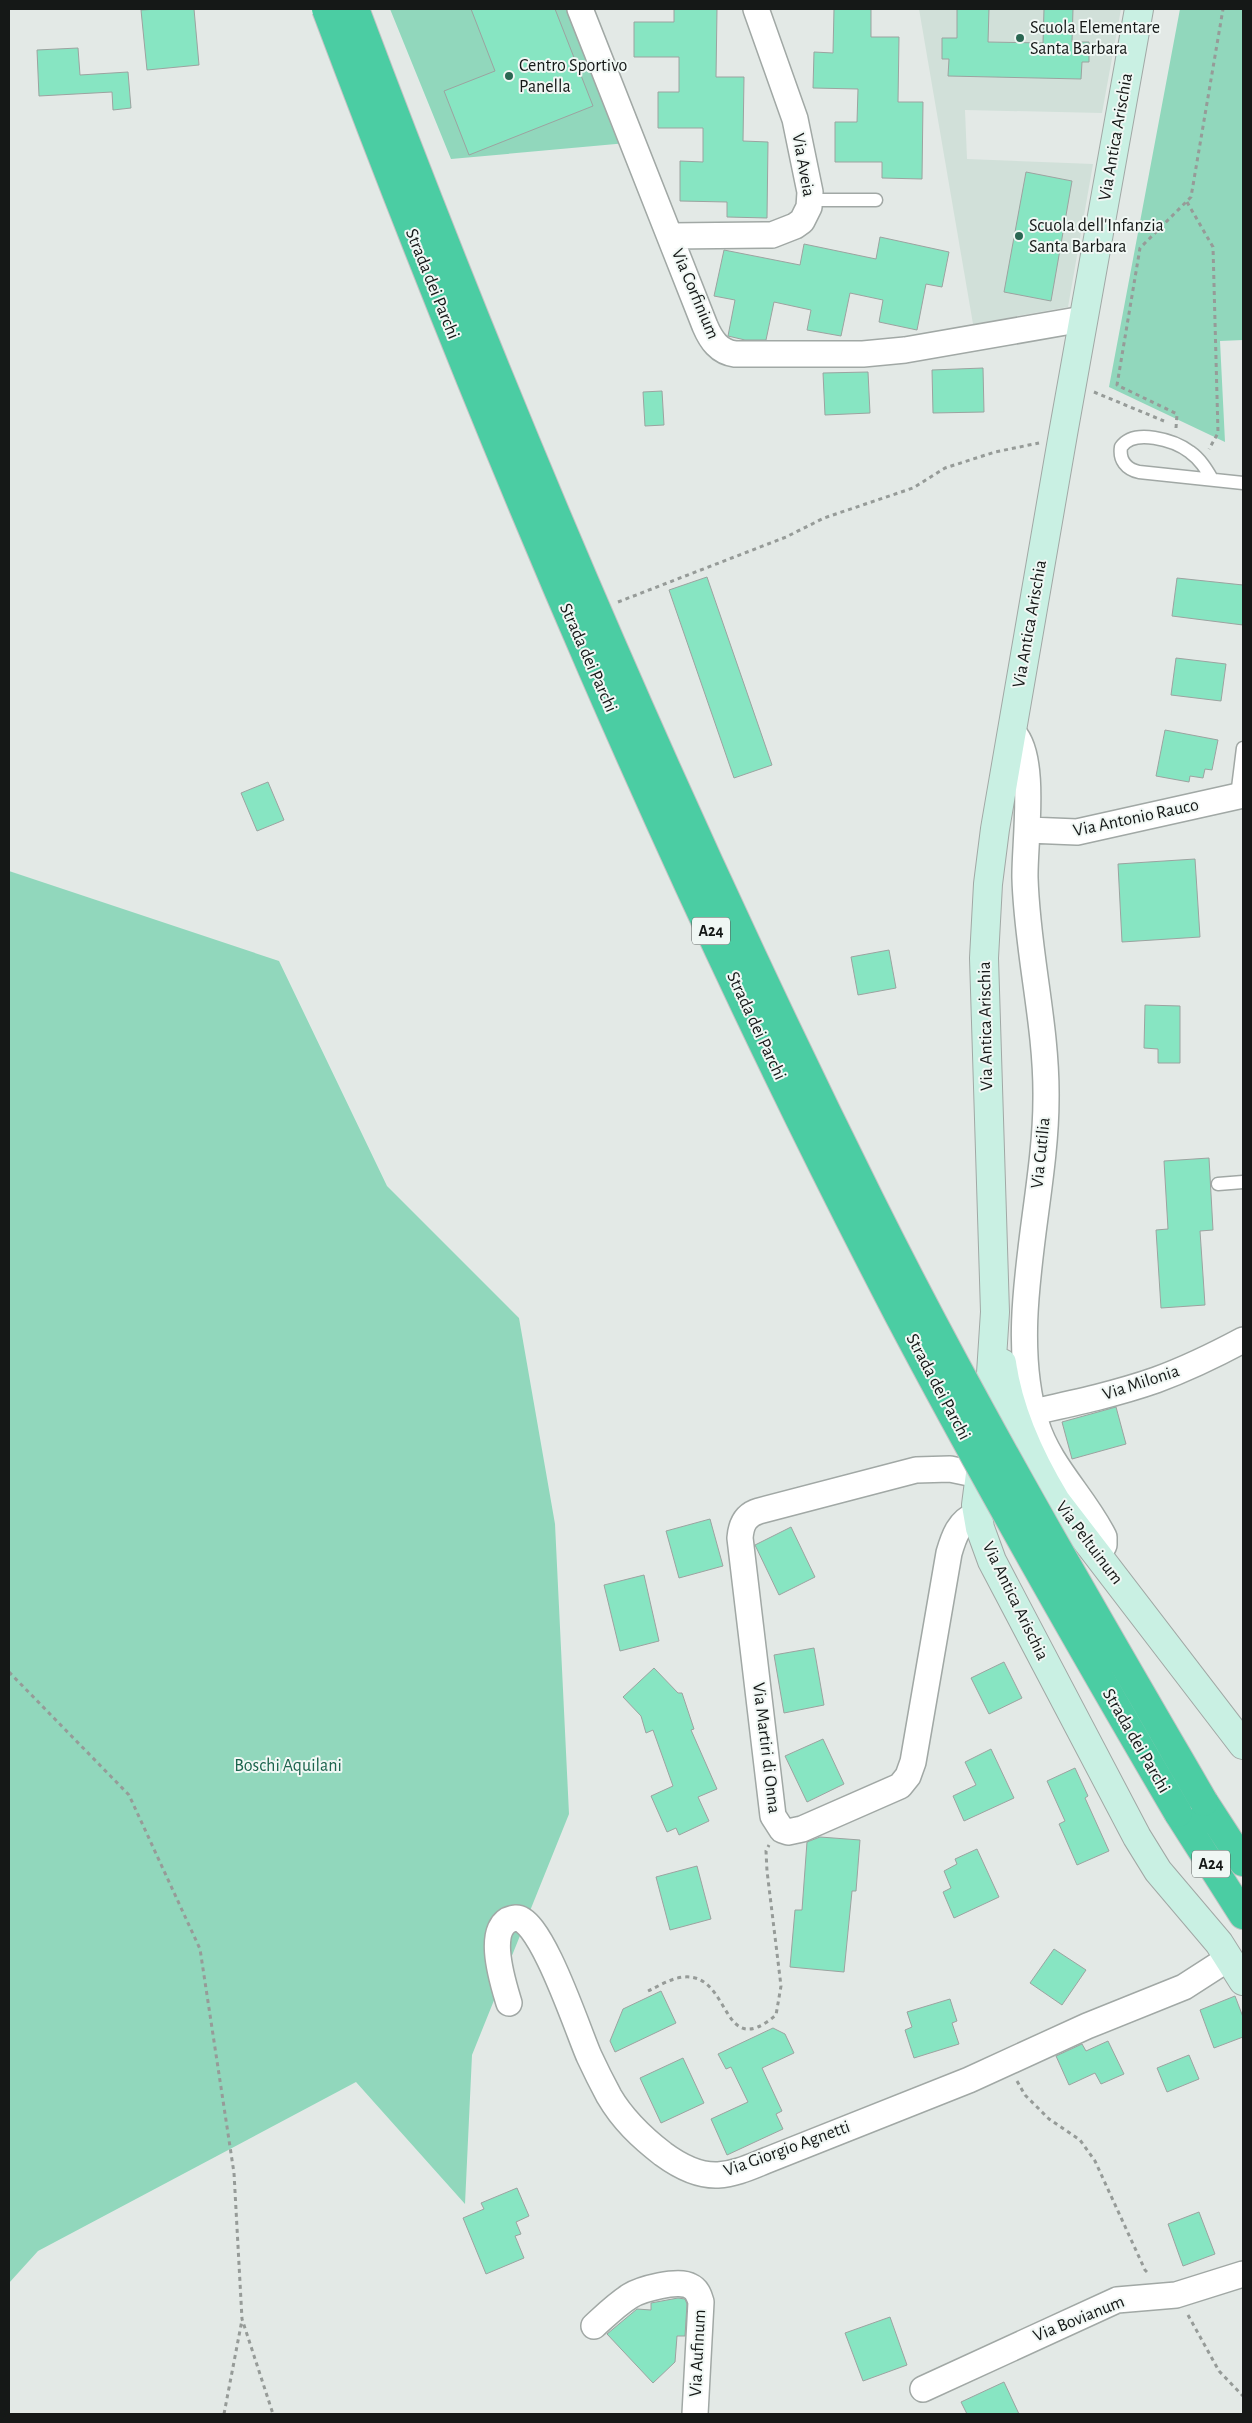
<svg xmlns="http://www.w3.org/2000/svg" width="1252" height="2423" font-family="'Alegreya Sans',sans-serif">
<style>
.built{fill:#d1e0d9}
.green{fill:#91d7bc}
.building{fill:#87e5c2;stroke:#9ca3a0}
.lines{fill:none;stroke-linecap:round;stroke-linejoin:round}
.service-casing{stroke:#a1a8a5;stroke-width:15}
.minor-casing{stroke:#a1a8a5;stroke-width:28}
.secondary-casing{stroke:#a1a8a5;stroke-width:30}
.motorway-casing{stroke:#c2c3c3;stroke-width:30}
.path{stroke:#969b98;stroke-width:3;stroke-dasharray:4 4;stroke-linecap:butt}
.service{stroke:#fff;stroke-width:12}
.minor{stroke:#fff;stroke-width:25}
.secondary{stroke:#c9f0e3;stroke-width:28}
.motorway{stroke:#4bcda3;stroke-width:28}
.motorway-bridge-casing{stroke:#c2c3c3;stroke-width:30;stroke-linecap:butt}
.motorway-bridge{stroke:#4bcda3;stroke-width:28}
.poi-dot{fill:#2a6752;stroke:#f0f7f4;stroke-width:2}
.labels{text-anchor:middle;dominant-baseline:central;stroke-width:4;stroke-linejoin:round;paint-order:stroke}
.shield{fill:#f0f7f4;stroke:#575b59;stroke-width:1}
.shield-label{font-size:16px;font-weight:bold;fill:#151817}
.poi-label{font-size:18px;fill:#151817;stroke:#f0f7f4;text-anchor:start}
.street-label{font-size:18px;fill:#151817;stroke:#f0f7f4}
.park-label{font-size:18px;fill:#1c644d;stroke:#f0f7f4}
</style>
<rect width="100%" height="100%" fill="#e3e9e6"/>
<!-- built -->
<path class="built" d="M919,9H1121L1102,113L965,110L967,159L1093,164L1068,307L973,324Z"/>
<!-- green -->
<path class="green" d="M390,9H574L627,143L451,159Z
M1180,9H1243V340L1220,341L1225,442L1109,387Z
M9,871L279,961L387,1186L519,1318L555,1524L569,1814L472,2055L465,2204L356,2082L38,2251L9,2283Z"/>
<!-- building -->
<path class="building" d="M158,9H194L199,65L147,70L141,10Z
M471,9H555L593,106L469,155L444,91L495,71Z
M674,9H717L716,77H744L743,141L768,142L767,218L727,217V202L680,201V161L703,162V128H658V92H679V57H634V22H674Z
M834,9H871V37H899L898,102H923L922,179L882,178V162H835V122H857L858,89L813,88L814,52L833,53Z
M957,9H989L988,42L1043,43L1044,9H1073L1072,42H1089V62H1082L1081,79L948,76L949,59H942V38H957Z
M78,48L80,75L128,72L131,108L113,110L112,92L39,96L37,50Z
M1026,172L1072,181L1051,301L1004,292Z
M880,237L949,252L942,287L926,284L917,330L879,322L883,300L850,293L841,336L807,330L811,310L774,302L766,340H745L728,336L735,300L714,296L724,250L800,265L804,244L876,259Z
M983,368L984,412L933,413L932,370Z
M868,372L870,413L825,415L823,373Z
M662,391L664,425L645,426L643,392Z
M707,577L772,765L734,778L669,590Z
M1177,578L1243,585V625L1172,616Z
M1176,658L1226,664L1221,701L1171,695Z
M1165,730L1218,740L1212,770L1205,769L1203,778L1190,776L1189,782L1156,776Z
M268,782L284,820L257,831L241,793Z
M1195,859L1200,937L1122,942L1118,864Z
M889,950L896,988L858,995L851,957Z
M1145,1005L1180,1006V1063H1158V1049L1144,1048Z
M1209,1158L1213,1230L1200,1231L1205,1305L1161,1308L1156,1230L1168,1229L1164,1161Z
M1116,1407L1126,1444L1072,1459L1062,1422Z
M710,1519L723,1566L679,1578L666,1531Z
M791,1527L815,1577L779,1595L755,1545Z
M644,1575L659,1641L620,1651L604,1585Z
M814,1648L824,1705L784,1713L774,1655Z
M1004,1662L1022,1698L989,1714L971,1678Z
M654,1668L678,1693H682L694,1729L691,1730L717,1789L698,1797L709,1821L679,1835L676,1828L667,1832L651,1796L673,1786L653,1730L646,1733L641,1716L623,1697Z
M823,1739L844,1784L807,1802L785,1756Z
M991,1749L1014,1798L964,1821L953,1796L976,1785L965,1762Z
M1075,1768L1088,1796L1085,1798L1109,1851L1077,1865L1059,1824L1065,1821L1047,1781Z
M820,1837L860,1840L856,1891H852L844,1972L790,1967L795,1910H802L807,1842Z
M977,1849L999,1897L954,1918L943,1892L951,1888L944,1871L957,1864L955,1859Z
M697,1866L711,1919L670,1930L656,1877Z
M1054,1949L1086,1970L1062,2005L1030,1983Z
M661,1991L676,2023L615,2052L610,2041L623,2009Z
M1235,1996L1243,2017V2037L1214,2048L1200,2010Z
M950,1999L957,2021L952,2023L959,2044L914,2058L905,2030L912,2027L907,2012Z
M773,2028L785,2034L794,2053L762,2068L782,2111L776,2114L783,2129L727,2155L711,2119L748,2102L731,2067L726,2069L718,2054Z
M1108,2041L1124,2074L1101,2084L1095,2073L1069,2085L1056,2056L1082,2044L1086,2051Z
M1189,2055L1199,2079L1167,2092L1157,2068Z
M683,2058L704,2103L661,2123L640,2078Z
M517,2188L529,2216L516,2222L521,2234L515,2236L524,2258L486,2274L463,2218L484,2209L481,2203Z
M1199,2212L1215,2254L1183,2266L1168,2224Z
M678,2298L685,2299L687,2304L685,2336H677L675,2362L653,2383L607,2334L637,2309L651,2310V2303Z
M890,2317L907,2365L863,2381L845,2333Z
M1004,2382L1019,2414H967L961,2402Z"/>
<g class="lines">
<defs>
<path id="service" d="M811,200H876
M1212,479C1206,469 1200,459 1190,452C1174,440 1134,428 1121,447C1119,460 1126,469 1139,472L1243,483
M1237,796L1243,748
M1218,1184L1243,1182"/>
<path id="minor" d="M580,9L705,326C711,340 719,352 735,354H863L905,350L1083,319
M671,236L772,235L795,226L802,221L809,207L810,192L795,119L756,9
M1012,732C1038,753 1024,846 1025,878C1027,952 1047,1025 1046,1099C1046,1201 1005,1322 1036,1423C1049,1466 1084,1497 1104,1537V1545L1098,1556
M1028,830L1077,832L1243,795
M1033,1412C1074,1403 1116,1394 1156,1380C1186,1369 1215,1355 1243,1340
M977,1514C959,1521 954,1536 949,1553L913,1762L908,1776L900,1786L802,1829L788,1832L782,1830L773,1816L740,1538C741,1525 745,1515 759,1511L916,1470L950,1469L979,1475
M509,2003C504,1986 482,1921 516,1918C541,1917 579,2034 589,2056C595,2069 602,2083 609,2096C623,2120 641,2137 663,2154C678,2165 698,2176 718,2175C735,2174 750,2167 765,2161L969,2080L1087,2026L1184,1987L1229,1958
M594,2326C606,2315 617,2304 630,2296C641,2289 679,2279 690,2286C697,2289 699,2295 701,2302L695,2414
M923,2389L1117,2300L1176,2295L1243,2274"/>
<path id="secondary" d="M1139,9L1063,434L995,829L988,884L984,958L995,1312L989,1404L976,1505L980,1528L992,1561L1137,1837L1158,1871L1219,1943L1243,1981
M1002,1363C1009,1413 1030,1458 1056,1501L1243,1745"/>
<path id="motorway" d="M1204,1802L1243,1862
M1178,1813L1243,1915"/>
</defs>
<!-- service casing -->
<use href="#service" class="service-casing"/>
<!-- minor casing -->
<use href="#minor" class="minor-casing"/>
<!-- secondary casing -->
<use href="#secondary" class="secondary-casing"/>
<!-- motorway casing -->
<use href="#motorway" class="motorway-casing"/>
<!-- path -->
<path class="path" d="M1187,202L1213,247L1218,433L1209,449
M1094,392L1164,421
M1176,428L1177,414L1117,385L1140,248L1191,197L1223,9
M618,602L786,537L824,518L913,488L945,468L995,452L1039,443
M9,1672L129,1795L200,1949L234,2173L242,2319L273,2414
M648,1991C659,1986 671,1978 684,1977C732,1973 720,2063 776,2015L781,1986L767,1871L766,1851L769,1845
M1017,2081L1025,2095L1049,2119L1080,2140L1095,2161L1145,2270L1149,2274
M1188,2315L1219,2371L1243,2396
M224,2414L242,2320"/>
<!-- service -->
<use href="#service" class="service"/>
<!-- minor -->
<use href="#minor" class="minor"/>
<!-- secondary -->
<use href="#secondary" class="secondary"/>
<!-- motorway -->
<use href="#motorway" class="motorway"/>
<defs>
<path id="motorway-bridge" d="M326,9C493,453 679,893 898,1314C987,1483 1082,1649 1178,1813
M355,9C507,414 677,812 870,1200C972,1405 1089,1604 1204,1802"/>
</defs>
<!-- motorway-bridge casing -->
<use href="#motorway-bridge" class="motorway-bridge-casing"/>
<!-- motorway-bridge -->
<use href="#motorway-bridge" class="motorway-bridge"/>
</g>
<!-- markers -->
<g class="poi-dot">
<circle cx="1020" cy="38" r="5"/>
<circle cx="509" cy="76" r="5"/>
<circle cx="1019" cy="236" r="5"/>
</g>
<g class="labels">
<!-- shield labels -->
<g class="shield">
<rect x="692" y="917.5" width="38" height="27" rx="4"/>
<rect x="1192" y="1850.5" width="38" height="27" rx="4"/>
</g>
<g class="shield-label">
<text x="711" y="931">A24</text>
<text x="1211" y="1864">A24</text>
</g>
<!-- poi labels -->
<g class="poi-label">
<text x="1030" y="28">Scuola Elementare<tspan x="1030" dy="21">Santa Barbara</tspan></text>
<text x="519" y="66">Centro Sportivo<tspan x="519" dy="21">Panella</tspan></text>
<text x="1029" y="226">Scuola dell'Infanzia<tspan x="1029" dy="21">Santa Barbara</tspan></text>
</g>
<!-- street labels -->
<g class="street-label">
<text transform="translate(1116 137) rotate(-80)">Via Antica Arischia</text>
<text transform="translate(803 165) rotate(80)">Via Aveia</text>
<text transform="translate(432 284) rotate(68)">Strada dei Parchi</text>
<text transform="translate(695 294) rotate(67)">Via Corfinium</text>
<text transform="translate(1030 624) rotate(-80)">Via Antica Arischia</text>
<text transform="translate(588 658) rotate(66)">Strada dei Parchi</text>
<text transform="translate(1136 818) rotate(-12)">Via Antonio Rauco</text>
<text transform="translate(756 1026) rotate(65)">Strada dei Parchi</text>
<text transform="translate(986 1026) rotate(-91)">Via Antica Arischia</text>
<text transform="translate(1041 1153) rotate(-84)">Via Cutilia</text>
<text transform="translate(1141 1383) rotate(-18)">Via Milonia</text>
<text transform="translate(938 1387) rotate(62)">Strada dei Parchi</text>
<text transform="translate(1089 1543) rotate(53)">Via Peltuinum</text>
<text transform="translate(1015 1601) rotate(64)">Via Antica Arischia</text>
<text transform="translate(1136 1741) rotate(60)">Strada dei Parchi</text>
<text transform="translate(766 1748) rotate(83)">Via Martiri di Onna</text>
<text transform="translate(787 2149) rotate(-20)">Via Giorgio Agnetti</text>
<text transform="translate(1079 2319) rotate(-22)">Via Bovianum</text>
<text transform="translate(698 2353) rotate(-87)">Via Aufinum</text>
</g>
<!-- park labels -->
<g class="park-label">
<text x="288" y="1766">Boschi Aquilani</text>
</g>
</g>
<!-- border -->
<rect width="1252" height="2423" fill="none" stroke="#151817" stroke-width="20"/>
</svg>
